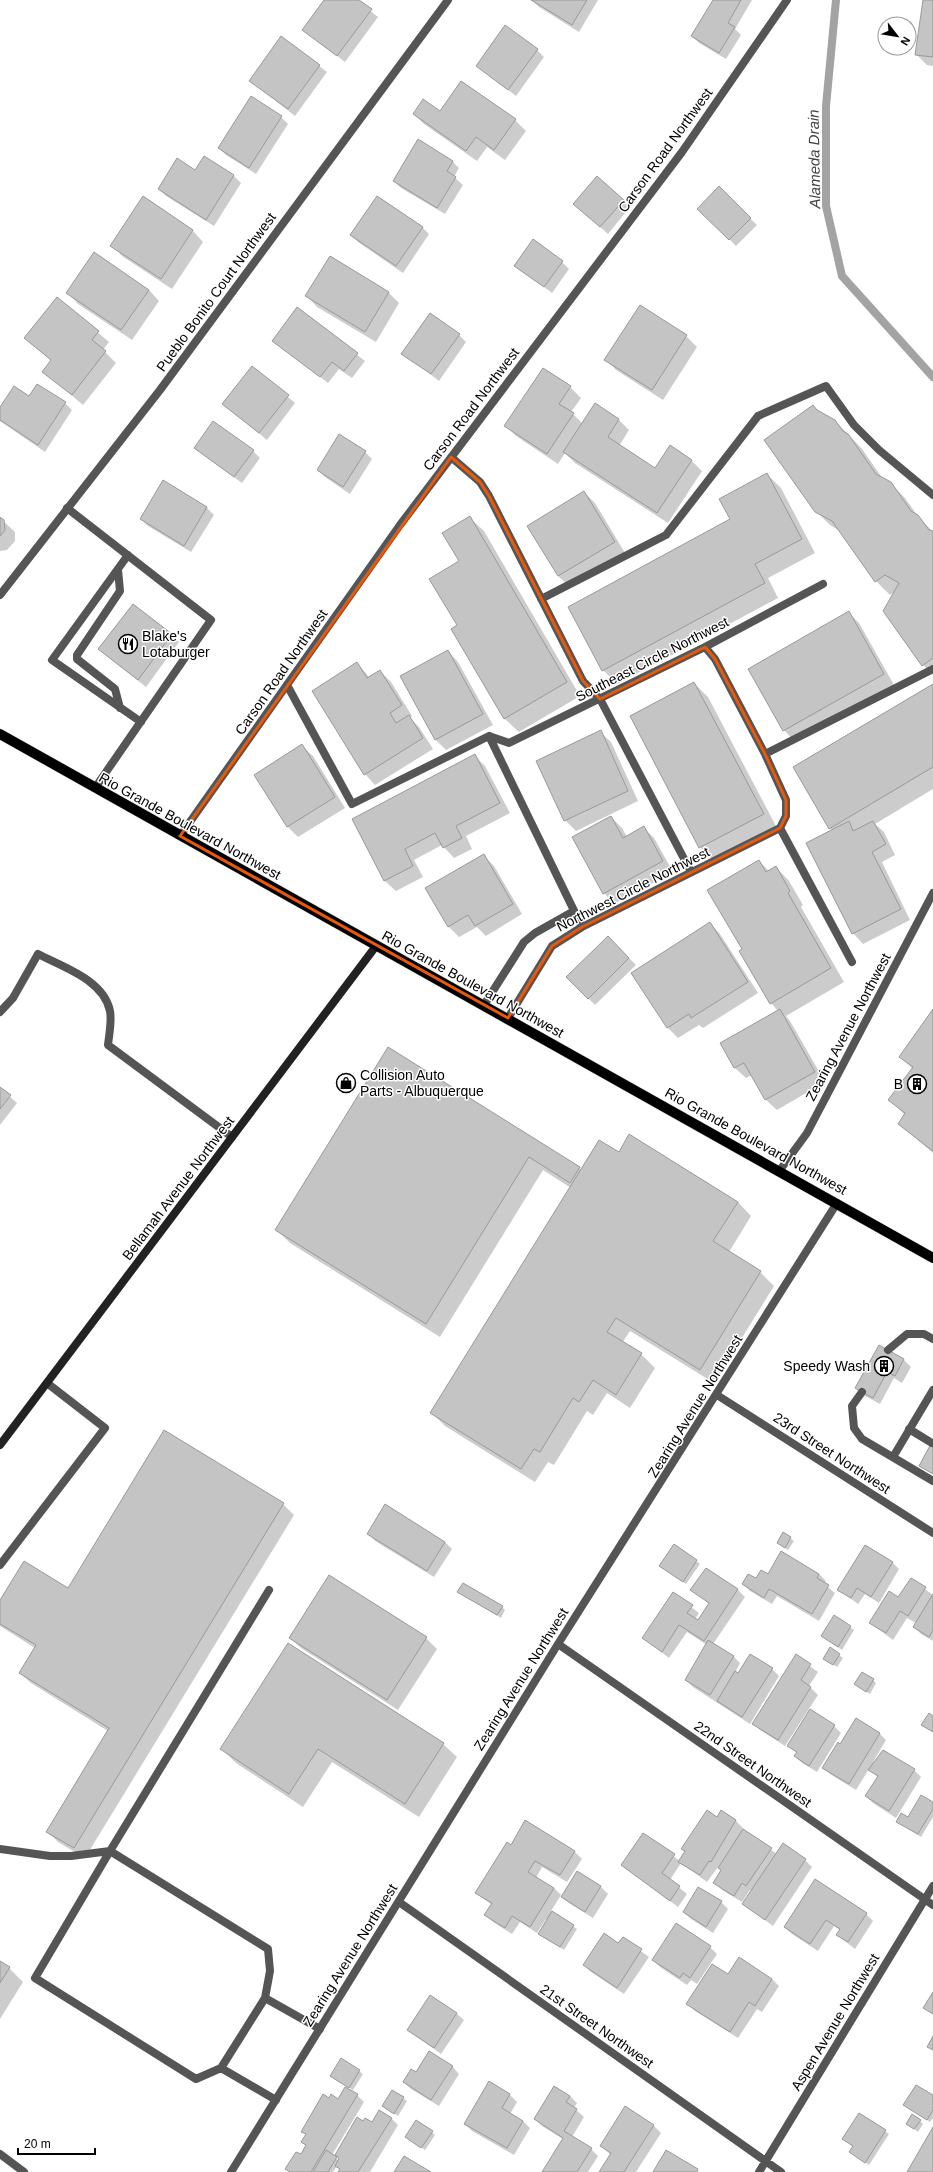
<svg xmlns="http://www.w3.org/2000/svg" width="933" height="2172" font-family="Arial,sans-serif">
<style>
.shadow{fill:#0003}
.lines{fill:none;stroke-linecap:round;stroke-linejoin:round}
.stream{stroke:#a3a3a3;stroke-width:8}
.building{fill:#c4c4c4;stroke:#999}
.primary-casing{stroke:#dbdbdb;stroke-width:11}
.lane{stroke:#555;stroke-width:8}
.street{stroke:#555;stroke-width:8}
.secondary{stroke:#222;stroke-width:8}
.primary{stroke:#000;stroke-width:10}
.marked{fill:none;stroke:#e8590c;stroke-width:3;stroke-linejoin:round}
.labels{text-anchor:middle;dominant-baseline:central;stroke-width:3;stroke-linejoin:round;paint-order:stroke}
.street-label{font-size:14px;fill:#000;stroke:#fff}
.poi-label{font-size:14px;fill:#000;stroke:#fff;text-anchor:start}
.water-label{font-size:15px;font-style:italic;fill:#444;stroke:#fff}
</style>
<rect width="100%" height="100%" fill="#fff"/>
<!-- shadow -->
<path class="shadow" d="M326,0H357L378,17L345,62L304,30Z
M532,0H598L579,32L539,7Z
M714,0H752L735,29L741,35L726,59L699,43L692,36Z
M924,0H933V66L927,65L916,54Z
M281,37L327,72L295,116L250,81Z
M537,50L544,57L516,96L477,66Z
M461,83L515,120L526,131L505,160L487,147L477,161L424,124L414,114L441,112Z
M281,117L288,124L256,174L226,155L219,148Z
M204,157L234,176L241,183L214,226L166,196L159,189L196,171Z
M452,161L459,168L454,177L463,185L445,214L401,188L394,181Z
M719,188L757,225L736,246L699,208Z
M144,197L193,231L203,242L172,289L122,256L112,245Z
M623,200L630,207L608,234L582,211Z
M422,227L429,234L403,273L358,242L351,235Z
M330,257L389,293L399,303L376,342L317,307L307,296Z
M562,262L569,269L552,293L515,265Z
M149,290L159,301L132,340L78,304L68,293Z
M57,298L109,342L103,350L116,363L83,405L43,371L52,361L26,338Z
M297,308L365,361L352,378L339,369L328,383L273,341Z
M459,335L466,342L439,381L403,353Z
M686,336L697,347L663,400L616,370L606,359Z
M253,368L295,403L267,440L223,404Z
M38,385L65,403L72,410L45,452L0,421V409L29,397Z
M570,387L581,398L571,412L583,424L619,420L629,430L619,446L656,469L691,460L702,471L668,523L575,463L565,453L558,464L516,436L506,426Z
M813,406L820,412L835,421L849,435L862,449L883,479L890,483L905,498L917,515L933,532V675L923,665L895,591L890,595L876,581L840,531L830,525L816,511Z
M195,448L253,451L260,458L242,483Z
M365,452L372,459L350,494L325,477L318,470Z
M767,474L781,488L815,553L768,578L778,598L617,684L603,670L732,520Z
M164,482L207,508L214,515L191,552L148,526L141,519Z
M584,492L595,503L625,553L569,586L558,576Z
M0,518L15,532V541L7,550L0,551Z
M470,518L484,531L580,696L519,732L505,719L452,629L458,626L460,561Z
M133,605L179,642L146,687L107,656Z
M849,613L859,623L894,685L794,741L784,730Z
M448,651L458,662L493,725L446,750L436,740L401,677Z
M357,663L370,678L380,671L391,682L412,716L410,718L419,727L433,749L375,785L365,774Z
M694,683L708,697L777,828L714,861L700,847Z
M933,685V789L875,824L884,832L895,855L882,862L910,920L863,944L853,933L832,831L830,828Z
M600,732L611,742L638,801L576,831L565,820Z
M302,746L313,756L345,808L298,837L288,827L255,775Z
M475,756L485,766L510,813L466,836L472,849L454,858L442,845L414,860L423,877L396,891L385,881L353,819Z
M611,817L622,828L627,837L643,827L654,838L673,872L614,904L604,893Z
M483,855L494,866L522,914L486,936L477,927L459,937L448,926Z
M759,861L769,871L776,867L789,881L803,905L801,907L844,982L786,1016L790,1021L825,1082L777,1110L766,1100L752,1075L746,1078L735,1068L721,1043L778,1011L771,1003L743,949Z
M710,923L720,934L758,993L703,1028L699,1025L678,1038L668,1028L633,973Z
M608,937L636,965L595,1005L567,977Z
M933,1011V1153L899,1124L905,1115L890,1100L913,1069L900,1056Z
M388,1049L582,1170L619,1153L738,1202L751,1216L729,1252L760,1272L774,1286L714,1383L630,1331L622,1343L641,1354L655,1368L630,1408L607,1393L593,1415L587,1411L554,1465L548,1462L535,1482L445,1426L431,1412L571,1188L543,1170L440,1337L290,1243L276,1229Z
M0,1088L17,1103L0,1125Z
M879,1347L904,1360L911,1367L902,1383L894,1378L880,1404L863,1395L856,1388Z
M165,1432L283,1504L294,1515L85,1858L58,1842L47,1831L108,1731L31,1683L20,1673L35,1648L0,1626V1602L68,1589Z
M368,1533L445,1542L452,1549L434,1577L375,1541Z
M784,1534L794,1541L788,1550L778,1543Z
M696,1561L700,1564L686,1584L664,1569Z
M892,1562L899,1569L879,1603L865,1594L858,1604L839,1590Z
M706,1569L738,1590L745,1597L713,1644L733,1656L740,1663L735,1673L739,1675L772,1669L779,1676L750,1724L693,1687L686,1680L707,1645L687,1632L669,1658L643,1638L673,1593L699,1613L695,1619L698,1621L710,1604L692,1590Z
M819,1574L826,1581L824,1584L835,1593L819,1621L777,1596L772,1604L750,1591L743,1584L768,1575Z
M329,1576L426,1638L437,1649L398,1710L301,1648L290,1638Z
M911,1579L933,1595V1641L921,1634L914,1627L916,1623L907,1618L893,1640L870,1623L898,1598Z
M459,1592L502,1607L505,1610L501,1618Z
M834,1617L854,1630L842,1650L822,1636Z
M830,1649L843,1658L837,1667L824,1658Z
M796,1656L818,1672L809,1686L818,1695L785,1746L760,1730L753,1723Z
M873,1680L876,1683L870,1694L859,1687Z
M834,1726L841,1733L817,1772L802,1763L795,1756L797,1753L788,1746Z
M879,1733L886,1740L873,1762L914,1770L921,1777L896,1818L873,1803L866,1796L878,1777L869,1769L856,1790L830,1774L823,1767L841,1745Z
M443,1744L457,1757L419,1817L332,1762L303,1807L236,1763L222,1749Z
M933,1803V1817L921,1837L897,1822L908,1818Z
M721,1811L736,1821L743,1828L742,1830L777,1854L805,1860L812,1867L773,1926L744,1904L752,1891L750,1890L742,1902L722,1890L715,1883L722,1871L718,1867L707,1882L681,1863L670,1880L687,1894L678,1907L622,1865L643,1834L680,1861L686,1852L683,1849L717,1818Z
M526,1822L575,1852L582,1859L567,1882L542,1867L536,1878L554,1888L561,1895L551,1911L577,1929L564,1950L539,1934L548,1920L546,1919L537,1933L520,1922L512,1934L493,1922L486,1915L492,1905L476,1893L511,1846Z
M577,1872L601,1887L608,1894L593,1918L569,1903L562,1896Z
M815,1881L866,1914L873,1921L855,1949L837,1935L840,1930L834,1926L818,1951L792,1934L785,1927Z
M721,1902L728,1909L713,1933L691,1919L684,1912Z
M623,1938L649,1957L624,1994L591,1972L584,1965L619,1944Z
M710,1947L717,1954L697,1984L691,1980L687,1985L660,1967L653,1960Z
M739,1959L772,1979L779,1986L762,2012L757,2009L738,2038L695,2011L688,2004L728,1975Z
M0,1962L9,1968L23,1982L0,2019Z
M456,2013L464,2020L441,2054L408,2030Z
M341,2059L363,2074L353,2090L334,2079Z
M452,2066L459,2074L439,2106L411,2089L404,2082L416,2073Z
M489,2083L510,2095L517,2102L510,2114L523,2121L530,2128L514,2155L472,2131L465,2124Z
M554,2087L570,2096L577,2103L574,2108L584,2117L572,2137L591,2149L598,2156L588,2172H544L563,2139L542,2126L535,2119Z
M392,2091L407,2101L398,2116L383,2106Z
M357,2095L364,2102L332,2155L339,2161L363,2122L372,2123L391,2118L398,2125L370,2172H339L340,2170L337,2166L333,2172H290L287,2169L301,2156L306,2146L302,2142L306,2135L302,2131L329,2099L338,2100Z
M933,2096V2118L930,2122L904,2105Z
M625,2108L654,2126L661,2133L636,2172H601L611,2155L601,2146Z
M859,2115L889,2134L869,2165L850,2152L853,2147L843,2139Z
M920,2121L923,2124L918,2132L907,2124Z
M432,2132L435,2135L425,2150L406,2137Z"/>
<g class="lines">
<!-- stream -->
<path class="stream" d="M836,0L826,106V206L842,276L933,377"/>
</g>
<!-- building -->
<path class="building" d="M324,0H359L372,9L337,56L302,30Z
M531,0H587L572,25Z
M713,0H741L728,23L735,27L719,53L691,36Z
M923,0H933V57L915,55Z
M505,25L538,49L508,90L476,66Z
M281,36L320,65L288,109L249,81Z
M461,81L516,119L494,150L476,137L466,151L413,114L423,99L440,111Z
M251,96L282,116L249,168L218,148Z
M418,139L453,161L447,171L456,177L437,208L393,181Z
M204,156L234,175L206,220L158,189L177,158L195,170Z
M597,176L624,200L600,227L573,204Z
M719,186L751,218L729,240L697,209Z
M143,196L193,230L161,279L110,246Z
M377,196L423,227L396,266L350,235Z
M533,239L563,261L544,287L514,266Z
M94,252L149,290L121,330L66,293Z
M330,256L389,292L365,332L305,296Z
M57,297L99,331L92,340L106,351L72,395L42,372L51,360L24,338Z
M640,305L687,335L652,390L604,360Z
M297,307L358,353L344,371L332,362L320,377L272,341Z
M430,313L460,334L431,374L401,354Z
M252,366L289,395L259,433L222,404Z
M543,368L571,386L559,404L574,413L547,454L504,426Z
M37,384L66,402L38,445L0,420V407L14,386L29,396Z
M595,403L619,419L608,437L655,468L670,445L692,460L657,513L563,452Z
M813,405L817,410L835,420L843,431L848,434L876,474L891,482L911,511L918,515L929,530L933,531V658L922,666L883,611L899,583L885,575L875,582L832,521L815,512L764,440Z
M213,421L254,450L234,477L194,448Z
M339,434L366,451L343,487L317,470Z
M767,473L802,539L755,564L765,583L602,671L568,607L730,519L719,499Z
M163,480L207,507L184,546L140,519Z
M584,491L615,542L558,576L527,526Z
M470,516L567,682L504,719L451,629L457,625L429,579L459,561L442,533Z
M0,517L4,520L5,530L0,536Z
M133,604L172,634L138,680L98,649Z
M849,611L884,674L783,731L748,669Z
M448,650L483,714L435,740L400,676Z
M357,662L367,678L380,670L402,705L390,713L396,723L409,715L423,738L364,775L312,691Z
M694,682L764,814L699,848L630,716Z
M933,684V767L829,829L793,767Z
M601,730L628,791L564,821L536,761Z
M302,744L335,797L287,827L254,775Z
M475,754L500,803L456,826L462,838L443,848L435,833L405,849L413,866L384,881L352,819Z
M611,816L623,838L644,826L663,861L603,894L572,837Z
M849,821L853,831L873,821L886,844L872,852L901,909L852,934L806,843Z
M484,854L513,904L475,926L468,915L448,927L425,888Z
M759,860L766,872L776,866L790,891L788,893L831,968L770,1004L739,951L742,949L707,890Z
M710,922L748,982L691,1018L689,1014L667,1028L631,973Z
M608,936L629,958L588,999L566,977Z
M780,1009L815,1072L765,1100L744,1063L734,1068L720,1043Z
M933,1009V1151L898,1124L905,1113L888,1100L913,1067L899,1057Z
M388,1047L580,1167L570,1183L529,1157L426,1324L275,1230Z
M0,1087L11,1095L0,1109Z
M629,1134L738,1202L713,1241L761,1271L700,1370L616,1318L607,1332L642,1353L616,1395L593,1380L579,1402L573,1398L540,1452L534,1449L521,1469L430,1413L599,1140L619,1152Z
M879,1345L904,1359L895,1376L887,1372L873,1398L855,1388Z
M164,1430L284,1503L74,1848L46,1832L109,1728L19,1673L36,1645L0,1624V1600L24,1561L68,1588Z
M933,1440V1474L919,1466Z
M385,1504L445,1542L427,1571L367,1534Z
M783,1532L791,1537L785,1548L777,1543Z
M674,1544L697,1560L683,1582L659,1566Z
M865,1545L893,1562L871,1597L857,1588L851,1598L837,1590Z
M781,1551L819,1574L817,1578L829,1585L812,1614L769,1589L764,1598L742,1584L748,1574L756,1578L761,1570L768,1574Z
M706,1568L738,1589L704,1641L679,1625L662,1652L642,1638L673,1592L693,1605L687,1613L698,1620L709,1603L690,1590Z
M329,1575L427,1637L387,1700L289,1638Z
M911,1578L926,1587L908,1616L900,1611L886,1633L869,1623L889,1591L898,1597Z
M463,1583L503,1606L497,1615L457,1592Z
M933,1594V1630L929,1637L913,1627Z
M834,1615L851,1626L838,1647L821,1636Z
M708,1640L734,1656L710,1695L685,1680Z
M288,1643L444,1743L405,1804L318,1749L289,1794L220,1749Z
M830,1647L840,1654L833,1665L823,1659Z
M750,1654L773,1668L742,1717L717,1701L735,1671L738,1673Z
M796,1654L811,1664L801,1680L811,1687L778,1740L752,1724Z
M862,1672L874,1679L866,1692L854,1684Z
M810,1709L835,1725L809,1766L794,1756L797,1752L787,1746Z
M929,1713L933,1716V1732L921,1725Z
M856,1718L880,1733L849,1784L822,1768L838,1742L840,1744Z
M883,1750L915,1769L889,1811L865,1796L878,1776L868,1770Z
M921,1795L933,1802V1809L918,1834L896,1822L901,1813L908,1817Z
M707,1810L717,1817L721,1810L736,1820L711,1862L709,1861L700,1875L678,1862L685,1851L681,1849Z
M525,1820L575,1851L560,1875L535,1861L528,1872L554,1888L530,1927L512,1916L505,1928L484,1915L492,1903L475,1893L507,1842L511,1845Z
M743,1829L772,1848L746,1886L742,1883L734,1896L713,1883L721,1870L718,1868Z
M643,1833L675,1854L662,1873L680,1886L670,1901L621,1865Z
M783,1843L806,1859L765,1920L742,1904Z
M577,1871L601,1886L585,1912L561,1897Z
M815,1879L867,1913L848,1942L836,1935L840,1929L826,1920L810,1944L784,1927Z
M698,1887L722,1901L706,1927L683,1912Z
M552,1911L574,1925L560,1947L538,1934Z
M676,1923L711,1946L690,1978L683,1973L680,1978L652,1960Z
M604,1933L618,1943L623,1937L642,1949L617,1988L583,1965Z
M739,1957L772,1979L755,2006L749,2002L730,2032L686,2004L712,1964L728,1974Z
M0,1961L10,1967L0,1983Z
M933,1992V2014L923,2008Z
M430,1995L457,2013L434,2048L407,2030Z
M933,2036V2050L927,2047Z
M429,2051L453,2066L431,2100L403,2082L411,2069L416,2072Z
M341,2058L360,2070L349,2088L330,2076Z
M489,2081L510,2094L502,2108L523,2121L507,2148L464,2124Z
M916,2085L933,2095V2110L927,2120L903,2105Z
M554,2086L570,2096L566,2102L577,2109L564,2131L592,2148L577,2172H542L563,2138L534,2119Z
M345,2087L358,2094L311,2172H290L285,2169L296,2152L301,2154L306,2145L301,2142L306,2134L301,2132L323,2094L329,2098L331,2094L338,2099Z
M392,2090L404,2097L394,2114L382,2106Z
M625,2106L654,2125L624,2172H599L611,2153L600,2146Z
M379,2110L392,2118L358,2172H338L340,2169L335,2166L339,2158L335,2155L357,2117L363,2121L365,2118L372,2122Z
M859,2113L886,2130L865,2163L849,2152L853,2146L842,2139Z
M912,2114L921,2120L914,2129L906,2124Z
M416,2120L433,2131L421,2148L405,2137Z
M933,2127V2172H907Z
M326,2150L337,2157L328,2172H313Z
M666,2150L698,2169L697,2172H653Z
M404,2156L431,2172H394Z"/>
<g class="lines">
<defs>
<path id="primary" d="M0,734C310,911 623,1082 933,1258"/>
</defs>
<!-- primary casing -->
<use href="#primary" class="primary-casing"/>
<!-- lane -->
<path class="lane" d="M67,508L211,620L95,788
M128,555L52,660L141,722
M118,570L120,591L77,655V659L115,689L120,708
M0,1012L13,998L38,954C63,967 104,980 110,1011C112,1022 109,1035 108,1045L232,1137
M888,1350L907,1334H924L933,1339
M862,1392L852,1406L854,1428L862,1439L933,1481
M909,1429L932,1443
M893,1457L933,1390
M0,1565L105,1428L47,1383
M0,1849L50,1856H71L110,1851L269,1590
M221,2068L196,2079L35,1978L110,1851L268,1949L270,1971L265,1998
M276,2100L221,2068L265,1998L320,2029
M0,2154L24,2172"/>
<!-- street -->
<path class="street" d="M451,457L480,482L489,496L583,681L600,699L691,872
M0,595L160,390L448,0
M541,599L666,535L758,416L826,386L854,425L879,450L933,495
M705,647L715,659L765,754L786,800V816L780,828L852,962
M287,685L352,804L489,736L509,743L705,647L823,584
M489,736L582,927
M765,754L933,669
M180,836L400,525L682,152L787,0
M484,1005L524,942L535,933L574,911
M508,1018L552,946L582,927L780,828
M780,1170L807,1133L933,893
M717,1395L933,1533
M558,1644L933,1905
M399,1902L781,2172
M231,2172L558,1644L837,1203
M759,2172L933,1886"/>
<!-- secondary -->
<path class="secondary" d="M0,1445L376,946"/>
<!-- primary -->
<use href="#primary" class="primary"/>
</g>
<!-- marked area -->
<path class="marked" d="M451,457L480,482L489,496L583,681L600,699L705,647L715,659L765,754L786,800V816L780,828L582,927L552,946L508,1018L180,836Z"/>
<!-- icons -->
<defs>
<symbol id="restaurant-ring" viewBox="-11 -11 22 22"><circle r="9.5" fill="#fff" stroke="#000" stroke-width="1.5"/><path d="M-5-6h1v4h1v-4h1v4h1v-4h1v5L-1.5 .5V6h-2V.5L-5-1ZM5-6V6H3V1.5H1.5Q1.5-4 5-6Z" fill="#000"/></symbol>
<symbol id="shop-ring" viewBox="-11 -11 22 22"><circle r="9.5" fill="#fff" stroke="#000" stroke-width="1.5"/><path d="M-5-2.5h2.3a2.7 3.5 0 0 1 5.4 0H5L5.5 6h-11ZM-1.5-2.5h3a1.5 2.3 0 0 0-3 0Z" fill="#000"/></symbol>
<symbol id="building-ring" viewBox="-11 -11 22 22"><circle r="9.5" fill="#fff" stroke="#000" stroke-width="1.5"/><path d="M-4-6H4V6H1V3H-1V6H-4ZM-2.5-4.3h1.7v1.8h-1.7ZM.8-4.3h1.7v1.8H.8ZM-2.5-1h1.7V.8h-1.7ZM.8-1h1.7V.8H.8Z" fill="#000"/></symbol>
</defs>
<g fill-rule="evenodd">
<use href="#restaurant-ring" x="117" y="633" width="22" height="22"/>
<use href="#shop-ring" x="335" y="1072" width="22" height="22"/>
<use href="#building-ring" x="906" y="1073" width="22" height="22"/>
<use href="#building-ring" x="873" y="1355" width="22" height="22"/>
</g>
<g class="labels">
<!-- street labels -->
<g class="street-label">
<text transform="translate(665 150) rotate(-54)">Carson Road Northwest</text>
<text transform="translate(216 292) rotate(-54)">Pueblo Bonito Court Northwest</text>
<text transform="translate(471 409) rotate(-53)">Carson Road Northwest</text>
<text transform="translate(652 659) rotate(-27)">Southeast Circle Northwest</text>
<text transform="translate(281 672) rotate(-55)">Carson Road Northwest</text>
<text transform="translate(190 826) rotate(29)">Rio Grande Boulevard Northwest</text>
<text transform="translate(633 889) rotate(-27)">Northwest Circle Northwest</text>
<text transform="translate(473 984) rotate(29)">Rio Grande Boulevard Northwest</text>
<text transform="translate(848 1027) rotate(-62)">Zearing Avenue Northwest</text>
<text transform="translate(756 1141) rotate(29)">Rio Grande Boulevard Northwest</text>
<text transform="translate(178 1188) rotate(-53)">Bellamah Avenue Northwest</text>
<text transform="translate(695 1406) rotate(-58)">Zearing Avenue Northwest</text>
<text transform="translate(832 1453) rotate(33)">23rd Street Northwest</text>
<text transform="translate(521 1679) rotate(-58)">Zearing Avenue Northwest</text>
<text transform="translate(753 1764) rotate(35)">22nd Street Northwest</text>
<text transform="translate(350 1955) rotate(-58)">Zearing Avenue Northwest</text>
<text transform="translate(835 2022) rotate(-59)">Aspen Avenue Northwest</text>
<text transform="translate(597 2026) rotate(35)">21st Street Northwest</text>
</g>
<!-- poi labels -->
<g class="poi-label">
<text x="142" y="636">Blake's<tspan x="142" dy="16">Lotaburger</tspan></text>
<text x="360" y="1075">Collision Auto<tspan x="360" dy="16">Parts - Albuquerque</tspan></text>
<text x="903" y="1084" text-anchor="end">B</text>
<text x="870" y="1366" text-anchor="end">Speedy Wash</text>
</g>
<!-- water labels -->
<g class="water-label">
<text transform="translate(814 159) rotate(-91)">Alameda Drain</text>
</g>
</g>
<!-- north arrow -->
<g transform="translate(897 36) rotate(121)"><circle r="19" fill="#ffffff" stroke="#999999"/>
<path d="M0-3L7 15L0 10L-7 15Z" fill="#000000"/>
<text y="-6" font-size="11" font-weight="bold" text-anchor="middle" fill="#000000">N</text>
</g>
<!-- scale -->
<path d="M18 2148v6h77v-6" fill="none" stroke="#000000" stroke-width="2"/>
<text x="24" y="2148" font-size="12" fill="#000000" stroke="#ffffff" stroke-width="3" paint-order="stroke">20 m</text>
</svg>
